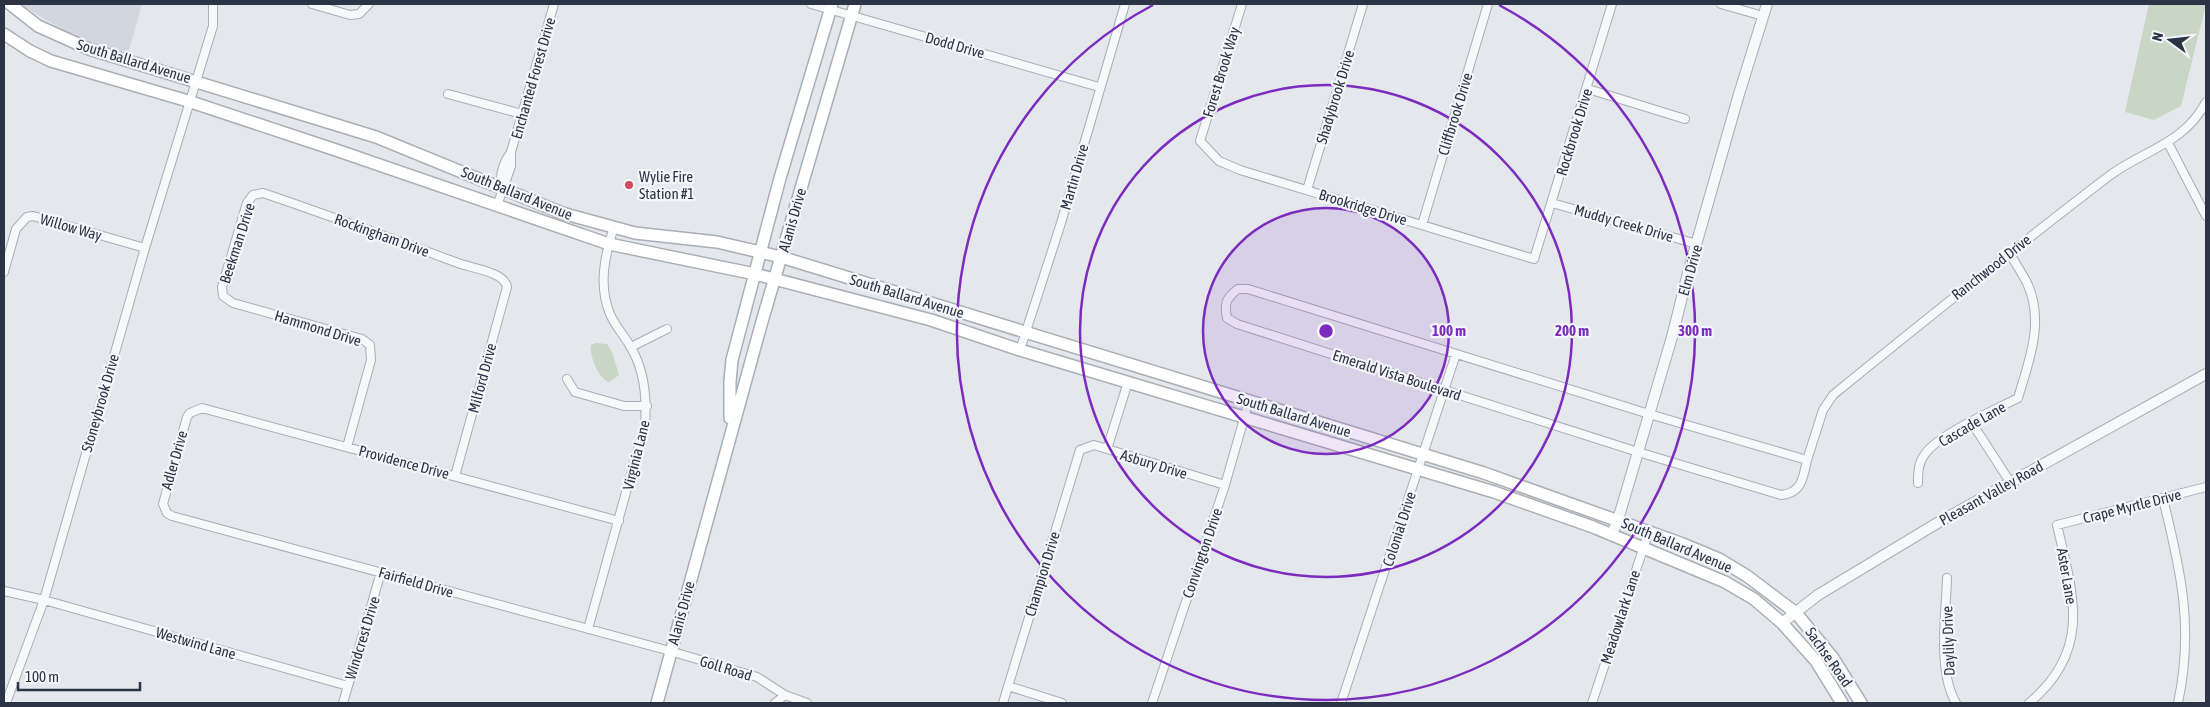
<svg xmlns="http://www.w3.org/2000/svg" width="2210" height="707" font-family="'Asap Condensed',sans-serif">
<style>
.built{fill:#d2d6de}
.green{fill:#c9d6c5}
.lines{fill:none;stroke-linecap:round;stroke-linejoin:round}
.minor-casing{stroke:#a9aeb7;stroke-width:10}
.tertiary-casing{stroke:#a9aeb7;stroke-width:12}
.secondary-casing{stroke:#a9aeb7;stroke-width:14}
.minor{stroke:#f7f8fa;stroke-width:8}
.tertiary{stroke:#f7f8fa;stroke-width:10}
.secondary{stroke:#fff;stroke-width:11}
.ring{fill:none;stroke:#7b2cbf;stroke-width:2.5}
.poi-dot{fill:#d1495b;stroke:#f4f6f9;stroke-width:2}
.labels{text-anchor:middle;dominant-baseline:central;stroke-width:4.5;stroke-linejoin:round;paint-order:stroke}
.street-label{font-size:15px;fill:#2b3445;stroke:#f4f6f9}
.poi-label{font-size:15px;fill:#2b3445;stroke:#f4f6f9;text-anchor:start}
.centre{fill:#7b2cbf;stroke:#f4f6f9;stroke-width:2.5}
.ring-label{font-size:15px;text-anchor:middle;font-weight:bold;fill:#7b2cbf;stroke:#f4f6f9;stroke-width:4.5;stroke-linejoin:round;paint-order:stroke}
</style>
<rect width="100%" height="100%" fill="#e4e7ec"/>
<!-- built -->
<path class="built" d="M20,4H142L128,54L71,35Z"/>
<!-- green -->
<path class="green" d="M2149,4H2206L2181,106L2154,120L2125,112Z
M596,343L607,344L612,352L619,375L609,382C599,379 589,356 591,345Z"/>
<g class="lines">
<defs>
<path id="minor" d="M312,4L350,15L359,14L369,4
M811,4L1099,87
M1242,4L1200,141L1219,161L1240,170L1534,259L1612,4
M1721,4L1763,16
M1588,89L1685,119
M448,94L522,114
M2168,143L2206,216
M502,187C499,174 503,163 511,152L554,4
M1307,190L1363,4
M1552,203L1697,244
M497,206L511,166V152
M1422,225L1488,4
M4,272L16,229L27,217L33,216L145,248
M1238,289H1248L1649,414L1807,460C1803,478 1802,493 1781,495L1638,452L1237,324L1227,318C1224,304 1226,298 1238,289Z
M631,347L667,329
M1020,350L1061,223L1125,4
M567,379L575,392L624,406H647
M1972,423L2010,482
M347,447L371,360L370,345L362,339L233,303L223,296L222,287L247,203L253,195L263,193C328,215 393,239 458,263C471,268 505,272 507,287L455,476
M1107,449L1128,382
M1807,460L1823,410L1833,395C1924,321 2016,247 2109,176C2144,150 2184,144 2206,102
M1918,483C1918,473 1918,463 1925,454C1939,434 1995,410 2018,398C2029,361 2045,321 2027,283C2022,273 2015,263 2009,252
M2163,499C2181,571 2194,628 2178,703
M619,521L202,408L190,413L187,417L163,504L167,513L172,516L670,651L757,677L785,695L807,703
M1947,578C1946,615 1937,670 1956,703
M4,591L44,600L348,686
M588,629L645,424C647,397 645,370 630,346C624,335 615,326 610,314C598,285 605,255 614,227
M1008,686L1062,703
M6,703L44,600L145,248L213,26V4
M343,703L381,572
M775,703L785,695
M1003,703L1080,450L1094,445L1225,485
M1152,703L1225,485L1249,401
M1341,703L1456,354
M1592,703L1649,531
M2029,703C2093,650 2073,594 2057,525L2206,487"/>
<path id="tertiary" d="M1611,535L1617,523L1672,337L1688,273L1739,94L1767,4
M1782,623L1818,595L1939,522L2206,374"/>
<path id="secondary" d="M10,4L38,26L89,49L376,137L562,213L635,233L717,242L781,257L1484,473L1683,544L1719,559L1747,576L1796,613L1833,658L1861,703
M4,34L30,51L51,61L188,101L333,149L609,244L755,274L931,320L1020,350L1494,492L1593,527L1725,582L1754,599L1782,623L1816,661L1842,703
M730,418V381L732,360L780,178L832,4
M657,703L761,325L855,4"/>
</defs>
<!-- minor casing -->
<use href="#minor" class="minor-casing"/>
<!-- tertiary casing -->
<use href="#tertiary" class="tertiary-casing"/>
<!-- secondary casing -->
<use href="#secondary" class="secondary-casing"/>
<!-- minor -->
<use href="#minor" class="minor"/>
<!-- tertiary -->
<use href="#tertiary" class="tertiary"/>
<!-- secondary -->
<use href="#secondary" class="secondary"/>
</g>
<!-- distance rings -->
<circle cx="1326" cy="331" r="123" fill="#7b2cbf" fill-opacity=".12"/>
<g class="ring">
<circle cx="1326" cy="331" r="123"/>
<circle cx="1326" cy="331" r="246"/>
<path d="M1499 5A369 369 0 1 1 1153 5"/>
</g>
<!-- markers -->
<circle class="poi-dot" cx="629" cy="185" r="5"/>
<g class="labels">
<!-- street labels -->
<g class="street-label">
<text transform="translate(955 45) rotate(16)">Dodd Drive</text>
<text transform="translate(134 61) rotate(17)">South Ballard Avenue</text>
<text transform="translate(1221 72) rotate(-73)">Forest Brook Way</text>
<text transform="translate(533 78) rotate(-74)">Enchanted Forest Drive</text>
<text transform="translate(1335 97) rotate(-73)">Shadybrook Drive</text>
<text transform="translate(1455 114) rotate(-73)">Cliffbrook Drive</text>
<text transform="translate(1574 132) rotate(-73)">Rockbrook Drive</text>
<text transform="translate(1074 177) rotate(-74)">Martin Drive</text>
<text transform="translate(517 193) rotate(22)">South Ballard Avenue</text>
<text transform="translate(1363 207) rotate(17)">Brookridge Drive</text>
<text transform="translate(792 220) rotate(-74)">Alanis Drive</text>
<text transform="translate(1624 223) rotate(16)">Muddy Creek Drive</text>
<text transform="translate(71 227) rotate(16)">Willow Way</text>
<text transform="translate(382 235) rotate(20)">Rockingham Drive</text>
<text transform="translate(237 243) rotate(-72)">Beekman Drive</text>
<text transform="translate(1991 267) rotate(-38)">Ranchwood Drive</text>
<text transform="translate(1690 270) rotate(-74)">Elm Drive</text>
<text transform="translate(907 296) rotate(17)">South Ballard Avenue</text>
<text transform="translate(318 328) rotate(17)">Hammond Drive</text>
<text transform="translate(1397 375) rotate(18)">Emerald Vista Boulevard</text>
<text transform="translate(482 378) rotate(-75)">Milford Drive</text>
<text transform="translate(100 403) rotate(-74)">Stoneybrook Drive</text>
<text transform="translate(1294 415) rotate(17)">South Ballard Avenue</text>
<text transform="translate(1972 424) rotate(-30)">Cascade Lane</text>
<text transform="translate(636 455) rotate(-76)">Virginia Lane</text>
<text transform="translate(174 460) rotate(-74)">Adler Drive</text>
<text transform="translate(404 462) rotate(15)">Providence Drive</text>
<text transform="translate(1154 464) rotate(17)">Asbury Drive</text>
<text transform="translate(1991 493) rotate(-29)">Pleasant Valley Road</text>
<text transform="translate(2132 506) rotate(-14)">Crape Myrtle Drive</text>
<text transform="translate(1399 529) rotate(-72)">Colonial Drive</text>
<text transform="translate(1677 545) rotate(23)">South Ballard Avenue</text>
<text transform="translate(1202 553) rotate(-71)">Convington Drive</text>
<text transform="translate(1042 574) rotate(-73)">Champion Drive</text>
<text transform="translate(2067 576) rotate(80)">Aster Lane</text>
<text transform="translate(416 582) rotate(16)">Fairfield Drive</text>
<text transform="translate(681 613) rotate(-75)">Alanis Drive</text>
<text transform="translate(1620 617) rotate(-72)">Meadowlark Lane</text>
<text transform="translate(362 638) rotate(-73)">Windcrest Drive</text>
<text transform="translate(1948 641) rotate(-92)">Daylily Drive</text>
<text transform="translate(196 643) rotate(16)">Westwind Lane</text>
<text transform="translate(1829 657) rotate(55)">Sachse Road</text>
<text transform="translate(726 668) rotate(17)">Goll Road</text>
</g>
<!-- poi labels -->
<g class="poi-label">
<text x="639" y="176">Wylie Fire<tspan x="639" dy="17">Station #1</tspan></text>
</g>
</g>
<circle cx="1326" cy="331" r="8" class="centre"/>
<g class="ring-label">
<text x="1449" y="336">100 m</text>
<text x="1572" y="336">200 m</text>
<text x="1695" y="336">300 m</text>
</g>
<!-- border -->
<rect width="2210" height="707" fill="none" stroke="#2b3445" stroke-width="10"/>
<!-- north arrow -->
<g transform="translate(2170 40) rotate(285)" stroke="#f4f6f9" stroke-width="4" paint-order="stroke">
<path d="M0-4L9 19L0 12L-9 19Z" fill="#2b3445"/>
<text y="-8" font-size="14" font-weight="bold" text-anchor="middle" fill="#2b3445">N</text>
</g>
<!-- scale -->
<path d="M18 682v8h122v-8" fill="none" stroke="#2b3445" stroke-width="2.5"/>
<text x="25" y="682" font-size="15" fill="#2b3445" stroke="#f4f6f9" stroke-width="4" paint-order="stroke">100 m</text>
</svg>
